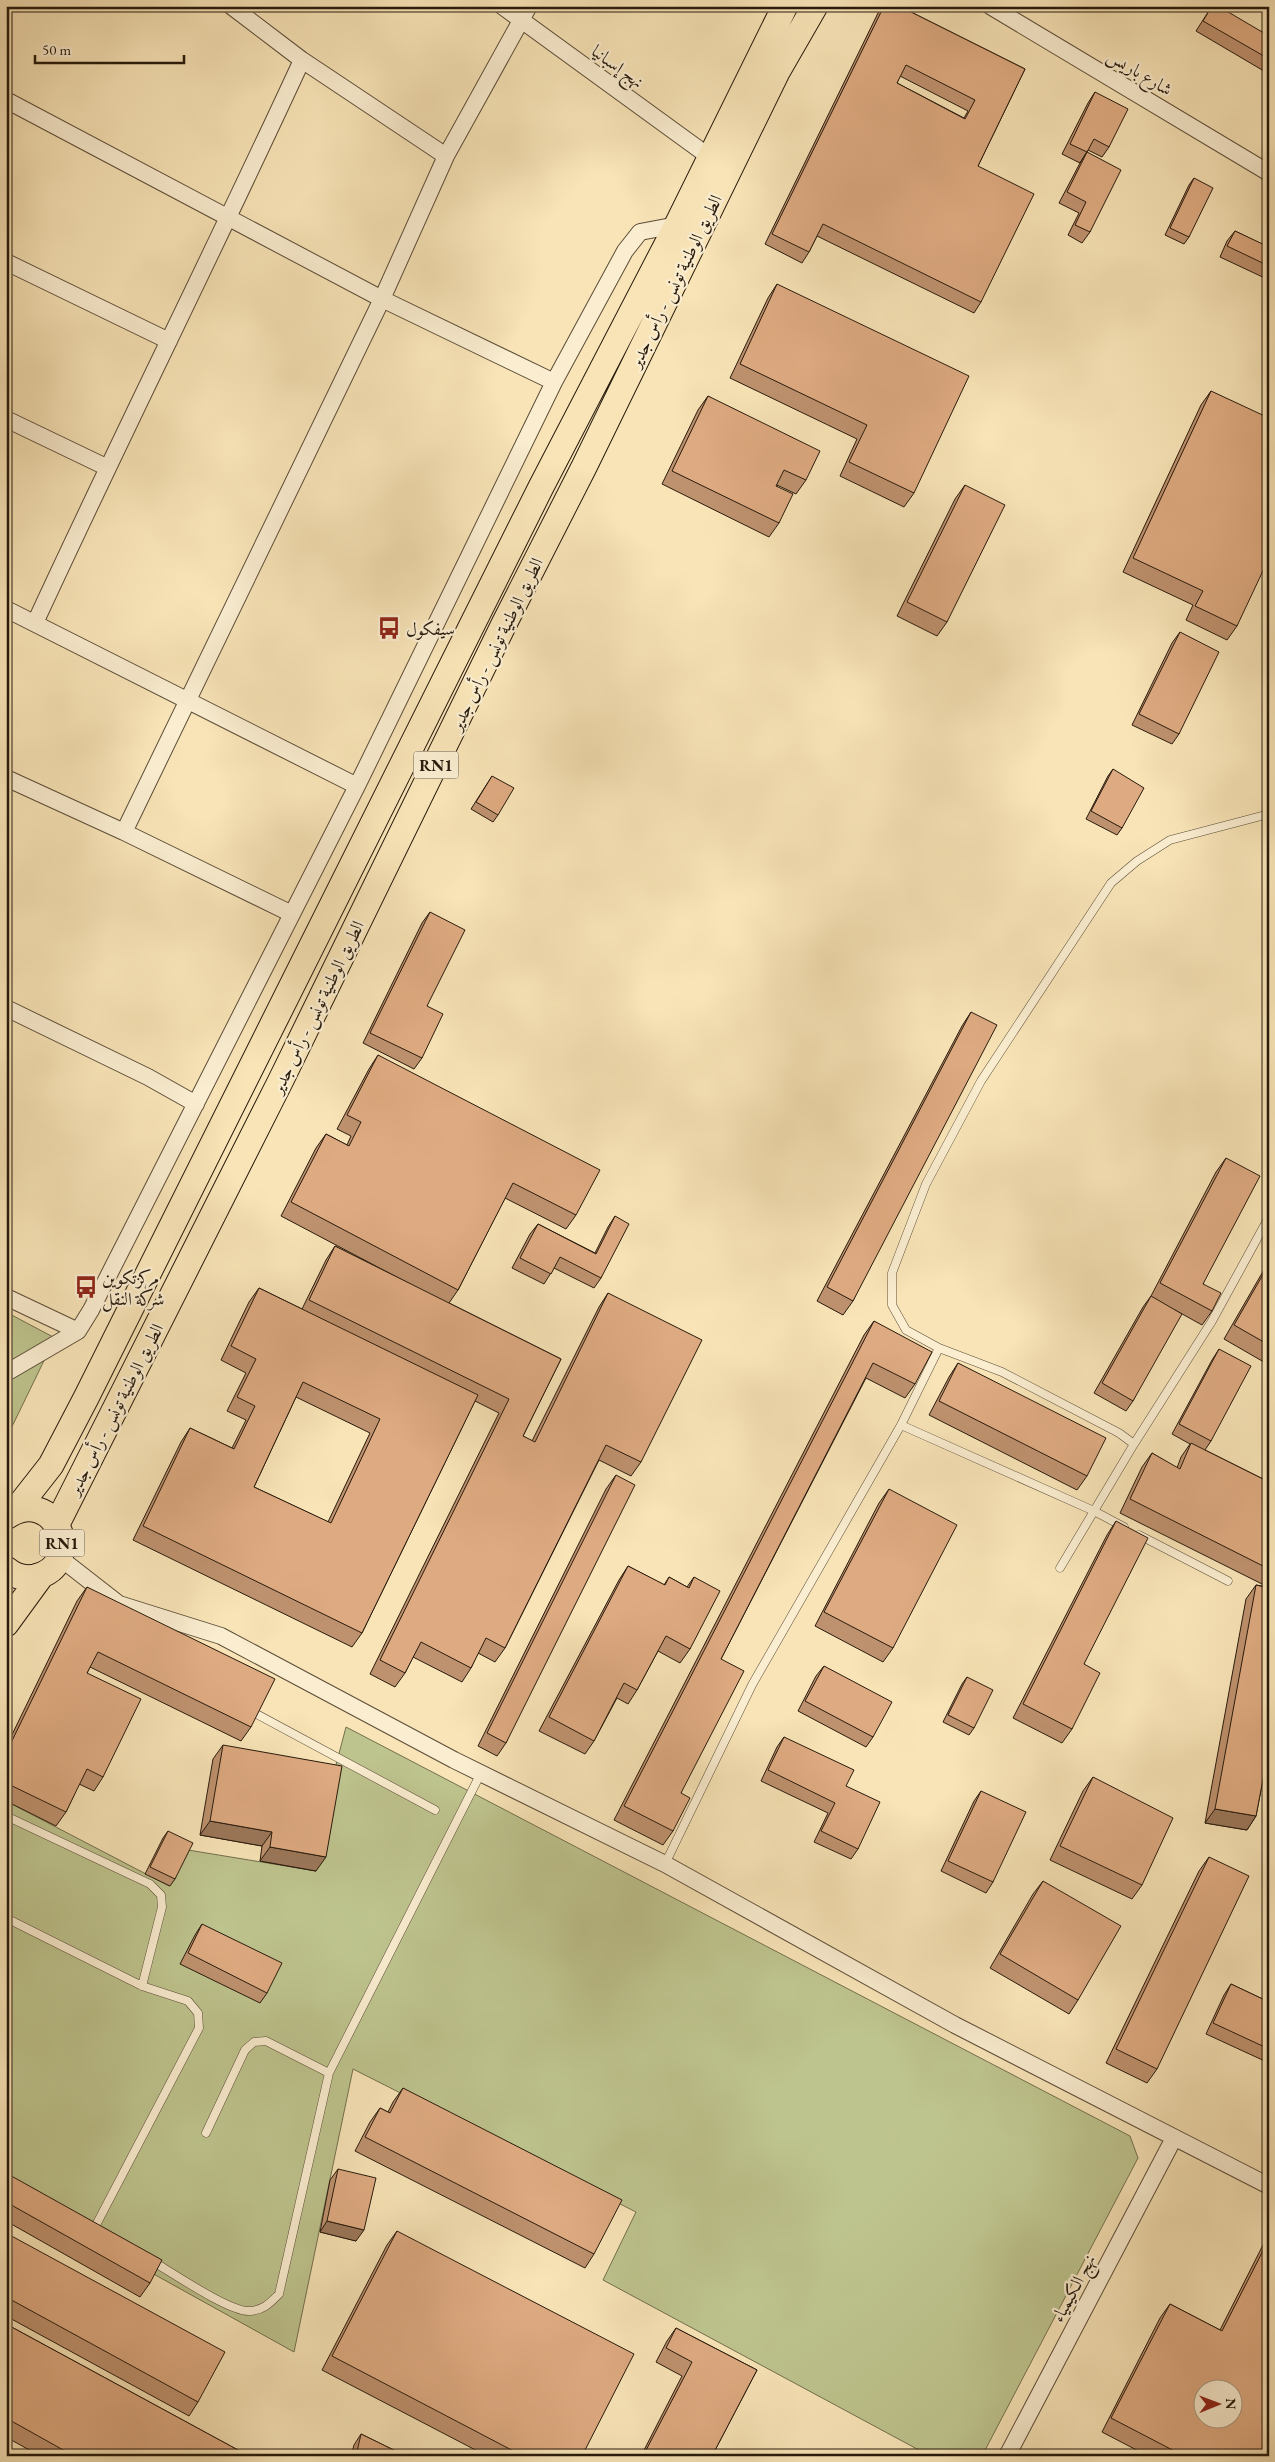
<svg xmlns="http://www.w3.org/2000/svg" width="1275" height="2462" font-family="'EB Garamond',Amiri,serif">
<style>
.green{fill:#bec48e;stroke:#726f4d}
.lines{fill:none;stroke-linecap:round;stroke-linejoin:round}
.lane-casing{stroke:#5b4c37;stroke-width:9}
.street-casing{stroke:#5b4c37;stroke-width:18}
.primary-casing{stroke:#271a0c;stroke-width:27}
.lane{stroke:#faedd0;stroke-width:8}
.street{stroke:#faedd0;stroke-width:16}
.primary{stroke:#f8e4b7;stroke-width:25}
.wall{fill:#bf926f;stroke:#271a0c;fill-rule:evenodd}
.shaded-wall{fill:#9b775a;stroke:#271a0c}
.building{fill:#deaa81;stroke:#271a0c;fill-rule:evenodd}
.labels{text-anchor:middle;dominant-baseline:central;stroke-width:4.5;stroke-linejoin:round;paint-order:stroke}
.shield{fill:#faedd0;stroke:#665947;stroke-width:1}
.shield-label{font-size:16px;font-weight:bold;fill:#271a0c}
.street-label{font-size:18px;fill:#271a0c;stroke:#faedd0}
.poi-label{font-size:18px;fill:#271a0c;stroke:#faedd0;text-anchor:start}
</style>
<rect width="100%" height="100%" fill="#f8e4b7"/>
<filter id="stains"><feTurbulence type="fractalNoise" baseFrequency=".004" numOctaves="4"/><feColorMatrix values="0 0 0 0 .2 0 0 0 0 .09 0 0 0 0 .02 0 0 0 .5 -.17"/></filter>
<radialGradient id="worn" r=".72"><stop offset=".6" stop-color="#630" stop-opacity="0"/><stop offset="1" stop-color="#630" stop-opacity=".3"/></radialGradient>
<!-- green -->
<path class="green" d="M6,1312L55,1338L6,1439Z
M346,1727L1130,2136L1138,2158L982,2456H930L603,2280L636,2212L353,2069L294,2352L6,2192V1801L169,1886L188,1850L316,1871L332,1780Z"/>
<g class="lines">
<defs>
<path id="lane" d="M901,1425L1094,1511L1124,1527
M1134,1444L1119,1433L1002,1372L939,1348L906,1330L892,1305V1273L926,1184L981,1081L1111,883L1137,861L1170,840L1269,814
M1139,1535L1228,1581
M1060,1568L1134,1444L1212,1321L1269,1217
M249,1710L435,1810
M6,1816L150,1884L161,1895L162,1907L142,1986
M665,1864L752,1685L901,1425L939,1348
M6,1918L142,1986L188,2001L198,2013L199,2028L95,2227
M206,2133L245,2050L254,2042L266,2041L329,2073L481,1773
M152,2261C171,2272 231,2313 250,2311C264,2310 270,2303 279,2294L329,2073"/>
<path id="street" d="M502,6L711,158
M990,6L1269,173
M302,60L446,156
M6,100L382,299L554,382
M6,262L169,341
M6,419L106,467
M6,609L357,786
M35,623C122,434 215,249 302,60L231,6
M6,778L124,832L292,914
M124,832L382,299L446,156L529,6
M6,1008L148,1077L196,1104
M6,1297L78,1331
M6,1373L78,1331L91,1310L357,786L554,382L625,251L640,232L677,225
M60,1558L119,1604L221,1636L454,1760L665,1864L955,2025L1269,2186
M1007,2456L1174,2138"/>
<path id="primary" d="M15,1511L51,1465L86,1398L541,487L677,225L785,6
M6,1517C55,1483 88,1565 35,1577C25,1579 14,1576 6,1569
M57,1524L281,1080L504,624L584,467L777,72L815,6
M6,1624L41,1576"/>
</defs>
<!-- lane casing -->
<use href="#lane" class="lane-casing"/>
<!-- street casing -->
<use href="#street" class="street-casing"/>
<!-- primary casing -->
<use href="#primary" class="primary-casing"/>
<!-- lane -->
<use href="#lane" class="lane"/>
<!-- street -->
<use href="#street" class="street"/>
<!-- primary -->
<use href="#primary" class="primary"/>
</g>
<!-- wall -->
<path class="wall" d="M882,6H899L1025,69L978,166L981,302L974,313L817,236L809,252L802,263L765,244L879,11ZM900,76L968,111L964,118L897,83Z
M1168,6H1181L1178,12Z
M1212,6L1269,36V74L1196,31Z
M1095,92L1109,147L1102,157L1088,150L1080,163L1062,154L1088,103Z
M1087,152L1090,232L1082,243L1068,235L1079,213L1059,203L1080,163Z
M1194,178L1189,237L1184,244L1165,235L1189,185Z
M1235,231L1268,247L1269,245V280L1220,257L1227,241Z
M777,284L914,493L904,507L840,476L857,439L730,378L768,298Z
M1211,391L1237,626L1227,640L1186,620L1193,605L1123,572L1201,405Z
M708,396L806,480L796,494L777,485L779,523L769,537L662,484L698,410Z
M965,485L947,622L937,636L897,616L955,499Z
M1180,632L1179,734L1172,744L1132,725L1172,643Z
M1113,769L1122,828L1117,835L1086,819L1108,776Z
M492,776L498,815L493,822L471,809Z
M430,912L427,1006L422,1058L414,1069L363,1043L422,923Z
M971,1012L853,1301L843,1315L817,1301L962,1026Z
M378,1055L576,1215L566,1229L505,1198L458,1290L449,1303L561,1359L523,1436L532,1441L599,1307L608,1293L641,1462L631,1476L599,1460L505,1648L495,1662L478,1653L471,1668L462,1682L413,1657L405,1673L395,1687L370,1674L499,1413L475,1401L362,1633L352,1647L133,1540L181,1442L190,1428L232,1448L246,1420L227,1411L246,1373L221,1360L249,1302L259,1288L302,1309L326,1260L335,1246L408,1283L281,1216L316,1148L326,1134L347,1145L351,1136L337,1129L369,1069ZM296,1397L370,1433L328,1522L254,1487Z
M1226,1158L1203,1284L1212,1311L1202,1325L1175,1310L1133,1401L1126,1411L1094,1393L1143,1307L1151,1296L1216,1172Z
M615,1216L601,1278L594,1288L554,1268L544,1284L512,1268L530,1234L538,1224L595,1253L608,1227Z
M1269,1261V1365L1224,1339Z
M874,1321L915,1384L905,1398L866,1378L721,1659L681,1793L673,1831L663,1845L614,1820L864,1335Z
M1219,1349L1211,1441L1205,1450L1269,1482V1748L1256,1816L1247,1830L1205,1823L1246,1599L1256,1585L1268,1587L1120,1513L1142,1467L1152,1453L1177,1468L1181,1457L1190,1444L1172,1434L1212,1360Z
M958,1363L1087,1476L1077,1490L929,1415L949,1377Z
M616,1475L506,1743L497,1756L478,1746L606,1489Z
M889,1489L893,1648L883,1662L815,1626L879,1503Z
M1116,1521L1084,1664L1072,1729L1062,1743L1013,1718L1107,1535Z
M628,1566L664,1585L669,1577L687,1587L694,1577L690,1649L680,1663L658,1651L637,1690L628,1704L617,1698L594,1741L585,1754L539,1731L619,1580Z
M87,1587L251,1727L241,1741L90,1667L87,1673L103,1777L94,1791L79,1784L66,1812L56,1826L6,1801V1747L77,1601Z
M824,1666L873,1737L866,1747L798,1711L816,1676Z
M967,1677L974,1728L969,1735L943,1722L962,1684Z
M784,1737L846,1786L858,1849L851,1859L814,1842L828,1813L761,1781L777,1747Z
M223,1745L316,1871L260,1861L262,1846L200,1835L213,1759Z
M1093,1777L1142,1885L1132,1899L1050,1860L1083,1791Z
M981,1791L993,1882L986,1893L941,1871L974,1801Z
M168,1831L175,1879L170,1886L145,1874L163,1838Z
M1209,1857L1157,2069L1147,2083L1106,2063L1199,1871Z
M1043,1881L1078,2000L1069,2014L990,1968L1033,1894Z
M202,1924L267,1993L260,2003L180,1964L195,1935Z
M1231,1984L1269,2002V2063L1206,2034L1224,1995Z
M403,2088L594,2254L585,2268L355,2151L370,2122L380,2108L388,2112L393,2102Z
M338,2169L356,2241L320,2232L330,2180Z
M6,2173L150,2283L140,2297L6,2221Z
M397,2231L582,2456H487L322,2370L387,2245Z
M6,2233L198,2402L189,2416L6,2316Z
M1269,2236V2456H1148L1102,2432L1160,2318L1170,2304L1220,2330L1265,2241Z
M6,2324L249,2456H40L6,2437Z
M676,2328L757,2370L712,2456H641L682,2376L656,2362L667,2341Z
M361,2434L406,2456H351L354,2445Z"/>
<!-- shaded-wall -->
<path class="shaded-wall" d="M1215,1809L1256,1816L1247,1830L1205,1823Z
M210,1821L272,1832L262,1846L200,1835Z
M270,1847L326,1857L316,1871L260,1861Z
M327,2221L364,2230L356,2241L320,2232Z"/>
<!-- building -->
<path class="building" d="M884,6H899L1025,69L978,166L1034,194L981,302L823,224L809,252L772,234ZM906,65L975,100L965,119L897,83Z
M1212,6H1218L1269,36V59L1203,21Z
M1095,92L1128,109L1109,147L1094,139L1087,152L1070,144Z
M1087,152L1121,170L1090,232L1075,225L1086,202L1067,192Z
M1194,178L1213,188L1189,237L1170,228Z
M1235,231L1269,247V266L1227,246Z
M777,284L969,376L914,493L849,462L867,425L740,364Z
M1211,391L1269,418V558L1237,626L1195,606L1203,591L1133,558Z
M708,396L820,451L806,480L784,470L776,486L793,494L779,523L672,471Z
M965,485L1005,505L947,622L907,602Z
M1180,632L1219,652L1179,734L1139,714Z
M1113,769L1144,788L1122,828L1091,811Z
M492,776L514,788L498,815L476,802Z
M430,912L465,930L427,1006L443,1014L422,1058L370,1033Z
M971,1012L997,1025L853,1301L827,1287Z
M378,1055L600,1170L576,1215L513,1183L458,1290L291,1202L326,1134L349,1146L361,1122L347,1115Z
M1226,1158L1260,1176L1203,1284L1221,1293L1212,1311L1160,1283Z
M615,1216L629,1224L601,1278L560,1257L551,1274L520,1258L538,1224L596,1254Z
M335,1246L561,1359L523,1436L535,1442L608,1293L702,1340L641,1462L606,1445L505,1648L486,1638L471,1668L421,1642L405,1673L380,1660L509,1399L309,1300Z
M1269,1264V1345L1234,1325Z
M259,1288L478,1395L362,1633L143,1526L190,1428L234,1449L255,1406L237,1397L256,1359L231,1346ZM303,1382L380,1419L331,1523L254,1487Z
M1151,1296L1182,1314L1133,1401L1102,1383Z
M874,1321L932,1352L915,1384L873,1363L721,1659L744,1671L681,1793L690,1798L673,1831L624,1806Z
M1219,1349L1251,1366L1211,1441L1179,1424Z
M958,1363L1106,1438L1087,1476L939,1401Z
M1191,1443L1269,1482V1569L1130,1499L1152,1453L1180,1469Z
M616,1475L635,1485L506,1743L487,1733Z
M889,1489L957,1525L893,1648L824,1612Z
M1116,1521L1148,1538L1084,1664L1100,1673L1072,1729L1023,1704Z
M628,1566L665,1585L669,1577L689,1588L694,1577L720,1591L690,1649L666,1636L637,1690L624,1683L594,1741L549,1717Z
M1256,1585L1269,1588V1748L1256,1816L1215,1809Z
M87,1587L275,1679L251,1727L98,1652L87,1673L141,1699L103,1777L87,1769L66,1812L6,1783V1753Z
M824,1666L892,1702L873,1737L805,1701Z
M967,1677L993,1690L974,1728L948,1715Z
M784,1737L854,1770L846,1786L880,1802L858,1849L821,1831L835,1803L768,1770Z
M223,1745L342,1766L326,1857L270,1847L272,1832L210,1821Z
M1093,1777L1173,1818L1142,1885L1060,1846Z
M981,1791L1026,1812L993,1882L948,1861Z
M168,1831L193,1843L175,1879L150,1867Z
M1209,1857L1249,1876L1157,2069L1116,2049Z
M1043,1881L1121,1926L1078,2000L1000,1954Z
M202,1924L282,1963L267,1993L188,1953Z
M1231,1984L1269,2002V2049L1213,2023Z
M403,2088L622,2200L594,2254L365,2137L380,2108L390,2113Z
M338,2169L376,2178L364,2230L327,2221Z
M6,2173L162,2260L150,2283L6,2202Z
M397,2231L634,2354L582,2456H523L332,2356Z
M6,2233L225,2352L198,2402L6,2297Z
M1269,2239V2456H1184L1111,2418L1170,2304L1222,2331ZM1202,2390H1232V2420H1202Z
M6,2324L249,2456H74L6,2418Z
M676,2328L757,2370L712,2456H643L692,2362L666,2348Z
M361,2434L406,2456H356Z"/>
<!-- icons -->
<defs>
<symbol id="bus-bare" viewBox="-9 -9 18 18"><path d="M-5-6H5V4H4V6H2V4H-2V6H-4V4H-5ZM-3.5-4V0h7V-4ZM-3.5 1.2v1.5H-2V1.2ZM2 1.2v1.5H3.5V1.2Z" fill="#8f2418" stroke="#faedd0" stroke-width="2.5" paint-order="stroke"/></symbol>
</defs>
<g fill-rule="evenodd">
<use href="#bus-bare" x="373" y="612" width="32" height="32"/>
<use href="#bus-bare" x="70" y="1271" width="32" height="32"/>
</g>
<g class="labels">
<!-- shield labels -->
<g class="shield">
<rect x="413.5" y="751.5" width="45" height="27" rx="4"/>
<rect x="39.5" y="1529.5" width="45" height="27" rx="4"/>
</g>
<g class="shield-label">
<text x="436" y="765">RN1</text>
<text x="62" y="1543">RN1</text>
</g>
<!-- street labels -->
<g class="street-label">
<text transform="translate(618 66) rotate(36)">نهج إسبانيا</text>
<text transform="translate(1140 72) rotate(31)">شارع باريس</text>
<text transform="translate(675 281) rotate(-64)">الطريق الوطنية تونس - رأس جدير</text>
<text transform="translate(496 644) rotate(-64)">الطريق الوطنية تونس - رأس جدير</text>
<text transform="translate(317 1007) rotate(-64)">الطريق الوطنية تونس - رأس جدير</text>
<text transform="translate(115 1409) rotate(-63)">الطريق الوطنية تونس - رأس جدير</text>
<text transform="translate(1073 2288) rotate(-62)">نهج الكيمياء</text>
</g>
<!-- poi labels -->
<g class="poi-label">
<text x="406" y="628">سيفكول</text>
<text x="102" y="1277">مركزتكوين<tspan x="102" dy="21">شركة النقل</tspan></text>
</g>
</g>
<!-- margin -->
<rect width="1275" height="2462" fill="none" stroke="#f8e4b7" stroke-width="25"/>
<rect x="8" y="8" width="1260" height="2447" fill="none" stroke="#271a0c" stroke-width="2.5"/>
<rect x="12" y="12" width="1250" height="2437" fill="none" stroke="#271a0c"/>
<!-- north arrow -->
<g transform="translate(1218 2404) rotate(89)"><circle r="24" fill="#faedd0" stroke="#a69982"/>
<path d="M0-4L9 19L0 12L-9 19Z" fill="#8f2418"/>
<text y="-8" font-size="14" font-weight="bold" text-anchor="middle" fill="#271a0c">N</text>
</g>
<!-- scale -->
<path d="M35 55v8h149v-8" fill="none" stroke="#271a0c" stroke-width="2.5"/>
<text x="42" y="55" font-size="15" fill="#271a0c" stroke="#faedd0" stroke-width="4" paint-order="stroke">50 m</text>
<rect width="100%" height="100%" filter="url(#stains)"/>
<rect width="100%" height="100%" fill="url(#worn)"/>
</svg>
